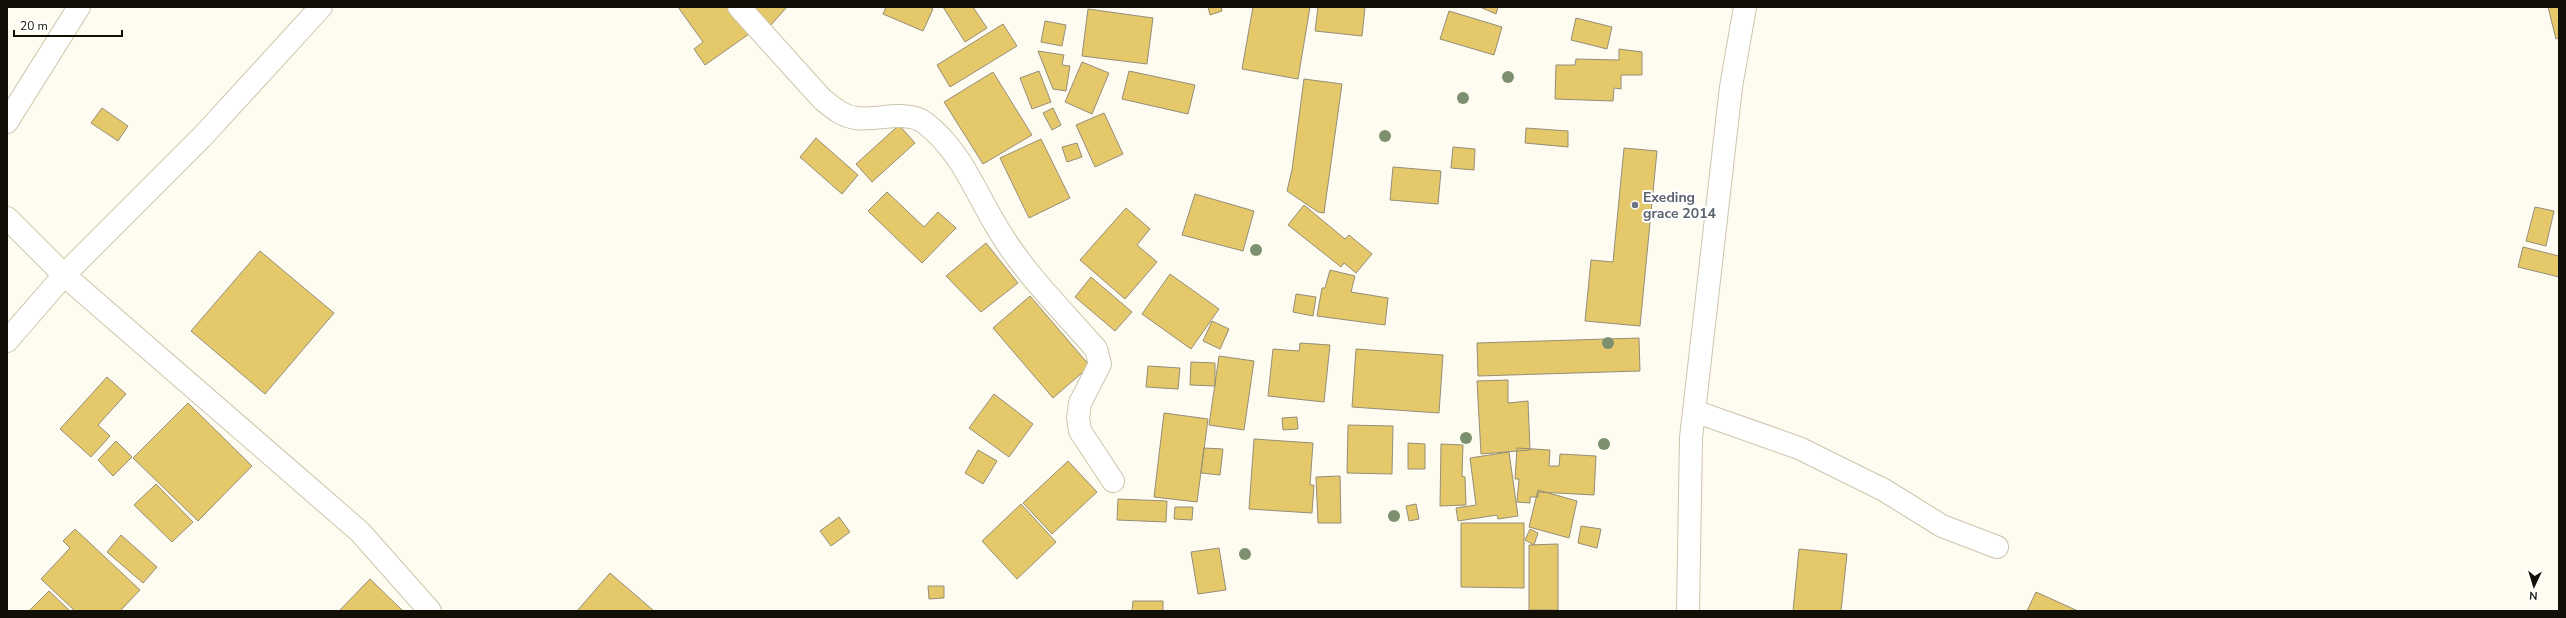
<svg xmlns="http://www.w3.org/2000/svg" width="2566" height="618" font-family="'Nunito Sans',sans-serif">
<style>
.building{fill:#e4c869;stroke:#968e77}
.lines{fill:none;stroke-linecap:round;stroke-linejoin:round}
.street-casing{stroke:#ccc5ac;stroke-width:24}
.highway-casing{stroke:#ccc5ac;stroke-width:24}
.street{stroke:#fff;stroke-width:22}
.highway{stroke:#fff;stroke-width:22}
.tree{fill:#7c9070}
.worship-dot{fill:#6b7280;stroke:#fff;stroke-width:1.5}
.labels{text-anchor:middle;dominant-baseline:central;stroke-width:4;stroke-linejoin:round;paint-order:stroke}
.worship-label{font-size:14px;font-weight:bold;fill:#5b616d;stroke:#fff;text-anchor:start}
</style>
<rect width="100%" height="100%" fill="#fefbf1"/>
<!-- building -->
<path class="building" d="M678,7H730L749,34L705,65L694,49L703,42Z
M751,7H787L770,26Z
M886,7H929L933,9L923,31L883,14Z
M943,7H973L987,28L965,42Z
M1208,7H1221L1222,11L1210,15Z
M1253,7H1310L1298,79L1242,69Z
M1318,7H1365L1362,36L1315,31Z
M1480,7H1498L1496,14Z
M2548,7H2559V38L2556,39Z
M1088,9L1153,18L1147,64L1082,56Z
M1449,11L1502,27L1494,55L1440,39Z
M1576,18L1612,27L1607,49L1571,40Z
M1045,21L1066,25L1062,46L1041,42Z
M1003,24L1017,46L950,87L937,65Z
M1619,49L1642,52V75H1621V89L1614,88L1613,101L1555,99L1556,65H1575L1576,59L1619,60Z
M1038,51L1064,55L1062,65L1070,66L1066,91L1053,89Z
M1082,62L1109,73L1092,114L1065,102Z
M1039,71L1051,102L1032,109L1020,78Z
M1129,71L1195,85L1188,114L1122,99Z
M993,72L1032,135L983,164L944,102Z
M1304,79L1342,84L1324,213L1318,212L1287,191L1292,170Z
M102,108L128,126L118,141L91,123Z
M1053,108L1061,125L1052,130L1043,113Z
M1104,113L1123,154L1095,167L1076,125Z
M899,125L915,143L872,182L856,164Z
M1526,128L1568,131V147L1525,143Z
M816,138L858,175L842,194L800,157Z
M1041,139L1070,198L1029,218L1000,158Z
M1077,143L1082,157L1067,162L1062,147Z
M1453,147L1475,149L1474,170L1451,168Z
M1624,148L1657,151L1640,326L1585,321L1591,260L1613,262Z
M1393,167L1441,171L1438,204L1390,200Z
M887,192L924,227L938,212L956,228L922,263L868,211Z
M1195,194L1254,211L1243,251L1182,235Z
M1304,205L1345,239L1349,235L1372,254L1356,273L1344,263L1341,267L1288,225Z
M2535,207L2554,211L2546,246L2526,241Z
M1126,208L1150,229L1137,245L1157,262L1125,299L1080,260Z
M986,243L1018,283L981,312L946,276Z
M2523,247L2559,256V277L2518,267Z
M260,251L334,313L265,394L191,331Z
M1330,270L1355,276L1351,292L1388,298L1385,325L1317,316L1322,288H1325Z
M1170,274L1219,309L1191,349L1142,314Z
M1091,277L1132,312L1115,331L1075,297Z
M1296,294L1316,297L1313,316L1293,312Z
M1030,296L1090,366L1053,398L993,328Z
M1212,321L1229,329L1220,349L1203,341Z
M1639,338L1640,371L1478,376L1477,343Z
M1300,343L1330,345L1324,402L1268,396L1273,349L1299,351Z
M1356,349L1443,355L1439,413L1352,407Z
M1219,356L1254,361L1244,430L1209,425Z
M1191,362L1215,363V386L1190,385Z
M1148,366L1180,368L1178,389L1146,387Z
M107,377L126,394L98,425L110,436L91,457L60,429Z
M1508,380V403L1528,401L1530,450L1481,454L1477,381Z
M994,394L1033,424L1009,457L969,428Z
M188,403L252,466L198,521L133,458Z
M1164,413L1208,419L1197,502L1154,497Z
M1297,417L1298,429L1283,430L1282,418Z
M1348,425L1393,426L1392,474L1347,473Z
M1254,439L1313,443L1310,485H1314L1312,513L1249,509Z
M116,441L132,457L113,476L98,460Z
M1408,443L1425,444V469H1408Z
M1441,444L1463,445L1462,476L1465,477L1466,505L1440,506Z
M1204,448L1223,449L1220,475L1201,473Z
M1517,448L1550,450L1549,466H1559L1560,454L1596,456L1594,495L1538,492V497H1530V503L1517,502L1519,479H1515Z
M978,450L997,461L983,484L965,473Z
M1509,452L1518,516L1498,519L1497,515L1458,521L1456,508L1476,505L1470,458Z
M1068,461L1097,492L1052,534L1023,503Z
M1340,476L1341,523H1318L1316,477Z
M156,484L193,522L172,542L134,505Z
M1538,490L1577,501L1569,538L1529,527Z
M1118,499L1167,501L1166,522L1117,520Z
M1021,504L1056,542L1017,579L982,541Z
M1416,504L1419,519L1409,521L1406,506Z
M1175,507H1193L1192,520L1174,519Z
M839,517L850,532L831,546L820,531Z
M1461,523H1524V588L1461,587Z
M1581,526L1601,529L1597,548L1578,543Z
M75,529L140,590L120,611H75L41,579L70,548L63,541Z
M1530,529L1538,533L1534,545L1525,540Z
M121,535L157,567L143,583L107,552Z
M1558,544V610H1529V545Z
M1219,548L1226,590L1198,594L1191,552Z
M1799,549L1847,554L1841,611H1793Z
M610,573L654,611H577Z
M370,579L403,611H339Z
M928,586H944V598L929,599Z
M49,591L70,611H29Z
M2036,592L2078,611H2027Z
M1133,601H1163V611H1132Z"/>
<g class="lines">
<defs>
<path id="street" d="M739,7L822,99C833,108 842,116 856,118C876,121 907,109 925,123C962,152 974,190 998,229C1024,273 1062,310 1096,349L1100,364L1080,403L1078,418L1080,431L1113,481
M7,218L64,275L360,532L430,611
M7,341L64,275L202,137L321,7
M1694,411L1799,448L1884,490L1942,526L1997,547
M1688,611L1691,438L1731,87L1745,7"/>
<path id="highway" d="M7,122L79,7"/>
</defs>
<!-- street casing -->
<use href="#street" class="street-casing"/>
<!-- highway casing -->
<use href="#highway" class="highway-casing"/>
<!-- street -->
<use href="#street" class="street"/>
<!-- highway -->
<use href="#highway" class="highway"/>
</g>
<!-- trees -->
<g class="tree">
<circle cx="1508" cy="77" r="6"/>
<circle cx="1463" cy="98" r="6"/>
<circle cx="1385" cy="136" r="6"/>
<circle cx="1256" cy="250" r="6"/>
<circle cx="1608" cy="343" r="6"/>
<circle cx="1466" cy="438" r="6"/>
<circle cx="1604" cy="444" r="6"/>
<circle cx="1394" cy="516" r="6"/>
<circle cx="1245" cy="554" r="6"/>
</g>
<!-- markers -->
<circle class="worship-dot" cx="1635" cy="205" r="4"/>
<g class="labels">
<!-- worship labels -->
<g class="worship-label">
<text x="1643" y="197">Exeding<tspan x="1643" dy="16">grace 2014</tspan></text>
</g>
</g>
<!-- border -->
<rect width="2566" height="618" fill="none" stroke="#110f06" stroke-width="16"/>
<!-- north arrow -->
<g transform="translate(2534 586) rotate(184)" stroke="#ffffff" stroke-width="3" paint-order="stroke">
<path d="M0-3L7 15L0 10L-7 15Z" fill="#110f06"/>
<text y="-6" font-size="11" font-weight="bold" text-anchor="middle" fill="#110f06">N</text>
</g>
<!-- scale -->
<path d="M14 30v6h108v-6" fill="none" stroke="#110f06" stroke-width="2"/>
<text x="20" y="30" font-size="12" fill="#110f06" stroke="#ffffff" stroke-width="3" paint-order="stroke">20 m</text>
</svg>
